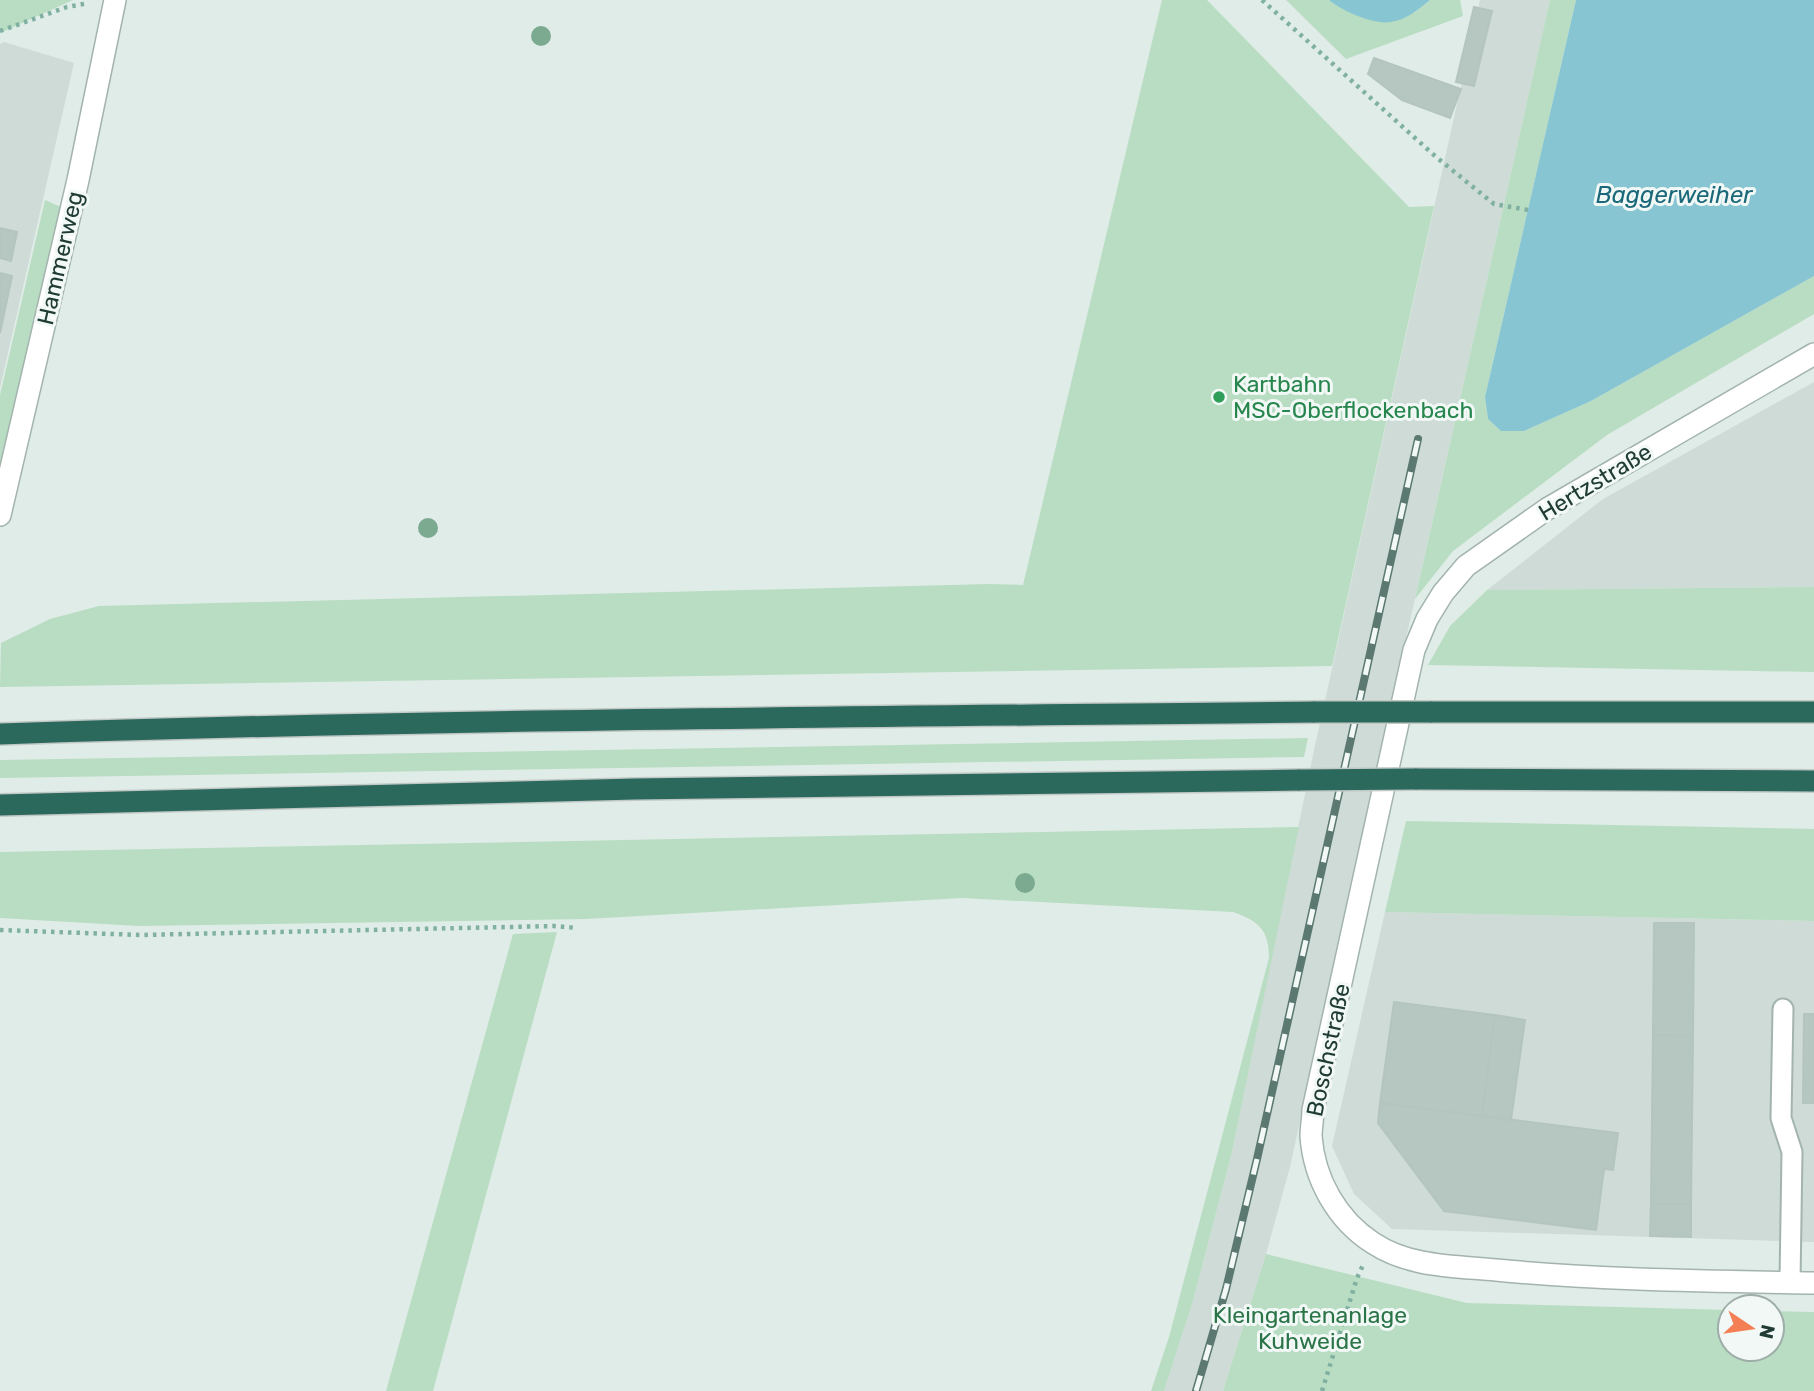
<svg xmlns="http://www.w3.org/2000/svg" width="1814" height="1391" font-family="Rubik,sans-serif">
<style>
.built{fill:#cfdbd6}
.green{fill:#b9ddc3}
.water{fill:#87c5d2}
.building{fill:#b6c6c0;stroke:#b3c5be;stroke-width:2}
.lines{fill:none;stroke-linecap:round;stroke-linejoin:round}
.lane-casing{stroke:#a3b4ae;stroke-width:23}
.street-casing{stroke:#a3b4ae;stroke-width:24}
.highway-casing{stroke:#c1c8c6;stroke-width:24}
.path{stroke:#80b0a2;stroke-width:4.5;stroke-dasharray:3.5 5;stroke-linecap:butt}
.lane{stroke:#fff;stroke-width:19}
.street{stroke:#fff;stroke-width:21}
.highway{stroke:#2c695d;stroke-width:21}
.rail-casing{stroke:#5b7871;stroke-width:8}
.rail{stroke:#f1f8f5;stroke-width:5;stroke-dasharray:16;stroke-linecap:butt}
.highway-bridge-casing{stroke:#c1c8c6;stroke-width:24;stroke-linecap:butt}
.highway-bridge{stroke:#2c695d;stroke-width:21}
.tree{fill:#7caa90}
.leisure-dot{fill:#2e9e5b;stroke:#f1f8f5;stroke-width:2.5}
.labels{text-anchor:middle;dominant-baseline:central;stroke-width:6;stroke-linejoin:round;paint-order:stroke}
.street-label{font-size:23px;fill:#213c35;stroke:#f1f8f5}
.leisure-label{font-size:23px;fill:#27864d;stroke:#f1f8f5;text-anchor:start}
.park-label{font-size:23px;fill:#2a7448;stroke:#f1f8f5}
.water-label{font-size:24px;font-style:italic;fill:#1a6879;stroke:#f1f8f5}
</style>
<rect width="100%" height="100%" fill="#e0ece7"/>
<!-- built -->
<path class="built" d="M1480,0H1550L1381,749L1290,1167L1266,1254L1223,1391H1164L1193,1301L1232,1152L1314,750Z
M4,42L74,63L0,388V44Z
M1814,382V587L1487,590L1603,499Z
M1385,912L1814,921V1242L1392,1229L1354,1194L1332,1146Z"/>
<!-- green -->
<path class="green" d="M0,0H73L0,33Z
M1162,0H1207L1409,207L1434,206L1332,666L0,687L1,643L50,619L99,606L990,584L1023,585Z
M1286,0H1329L1333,3L1414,13L1430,0H1460L1463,16L1346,59Z
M1550,0H1576L1485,397L1488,419L1501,431H1524L1591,401L1814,276V314L1607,435L1453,551L1415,599Z
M45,200L70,211L0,509V395Z
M1814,587V672L1428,665L1450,626L1487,590Z
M1308,738L1304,757L0,778V760Z
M1406,821L1814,829V921L1385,912Z
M1299,827L1232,1152L1193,1301L1164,1391H1151L1169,1337L1269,958C1269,930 1259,921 1233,912L962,898L586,919L139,926L0,918V852Z
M557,932L433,1391H386L513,934Z
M1266,1254L1467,1303L1730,1310V1349H1772V1311L1814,1312V1391H1223Z"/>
<!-- water -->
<path class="water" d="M1329,0H1430C1419,9 1406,20 1391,22C1374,25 1342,11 1329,0Z
M1576,0H1814V276L1591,401L1524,431H1501L1488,419L1485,397Z"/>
<!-- building -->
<path class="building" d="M1474,7L1492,11L1474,86L1456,82Z
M1374,58L1461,89L1450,118L1402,100L1368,74Z
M0,228L17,232L11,261L0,258Z
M0,273L12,276L0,333Z
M1654,923H1694L1693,1036L1653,1035Z
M1394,1002L1495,1015L1482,1116L1380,1103Z
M1804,1014H1814V1103H1803Z
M1495,1015L1525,1020L1511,1120L1482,1116Z
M1653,1035L1693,1036L1691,1204H1651Z
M1380,1103L1618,1133L1613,1170L1604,1169L1596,1230L1444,1211L1378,1123Z
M1651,1204H1691V1237L1650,1236Z"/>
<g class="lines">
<defs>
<path id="lane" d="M1783,1009L1781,1118L1792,1152L1790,1282"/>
<path id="street" d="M1814,354L1547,509L1466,566L1443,593L1427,619L1414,650L1313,1110C1313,1119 1311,1128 1311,1136C1314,1179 1337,1220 1373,1243C1409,1267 1454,1266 1496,1270C1601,1280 1708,1281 1814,1283
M0,515L78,180L115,0"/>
<path id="highway" d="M1430,712H1814
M0,734C438,719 876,717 1315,712
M1415,779L1814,781
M0,805L635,789L1300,780"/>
</defs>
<!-- lane casing -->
<use href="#lane" class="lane-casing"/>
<!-- street casing -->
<use href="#street" class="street-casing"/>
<!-- highway casing -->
<use href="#highway" class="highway-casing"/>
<!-- path -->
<path class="path" d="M1262,0L1435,156L1473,187L1494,204L1528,210
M0,31L67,7L89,3
M0,930L140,935L554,926L577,928
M1322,1391L1357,1278L1363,1265"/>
<!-- lane -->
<use href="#lane" class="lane"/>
<!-- street -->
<use href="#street" class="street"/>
<!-- highway -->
<use href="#highway" class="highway"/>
<defs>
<path id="rail" d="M1196,1391L1226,1289L1257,1159L1418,439"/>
</defs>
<!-- rail casing -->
<use href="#rail" class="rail-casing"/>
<!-- rail -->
<use href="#rail" class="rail"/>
<defs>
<path id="highway-bridge" d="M1315,712H1430
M1300,780L1415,779"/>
</defs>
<!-- highway-bridge casing -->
<use href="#highway-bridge" class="highway-bridge-casing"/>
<!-- highway-bridge -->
<use href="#highway-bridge" class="highway-bridge"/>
</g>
<!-- trees -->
<g class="tree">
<circle cx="541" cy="36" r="10"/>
<circle cx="428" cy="528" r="10"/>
<circle cx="1025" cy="883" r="10"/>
</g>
<!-- markers -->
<circle class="leisure-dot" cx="1219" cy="397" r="7"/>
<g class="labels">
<!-- street labels -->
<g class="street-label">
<text transform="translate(60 258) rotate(-77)">Hammerweg</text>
<text transform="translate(1595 482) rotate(-31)">Hertzstraße</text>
<text transform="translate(1328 1050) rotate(-78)">Boschstraße</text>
</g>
<!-- leisure labels -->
<g class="leisure-label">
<text x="1233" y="384">Kartbahn<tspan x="1233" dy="26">MSC-Oberflockenbach</tspan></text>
</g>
<!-- park labels -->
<g class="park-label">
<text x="1310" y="1315">Kleingartenanlage<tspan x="1310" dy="26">Kuhweide</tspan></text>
</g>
<!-- water labels -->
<g class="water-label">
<text x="1674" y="195">Baggerweiher</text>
</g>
</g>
<!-- north arrow -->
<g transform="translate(1751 1328) rotate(103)"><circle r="33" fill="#f1f8f5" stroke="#9eada8" stroke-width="2"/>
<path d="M0-5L12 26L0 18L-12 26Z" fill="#f57f55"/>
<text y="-10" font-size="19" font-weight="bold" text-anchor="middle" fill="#213c35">N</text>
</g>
</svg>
